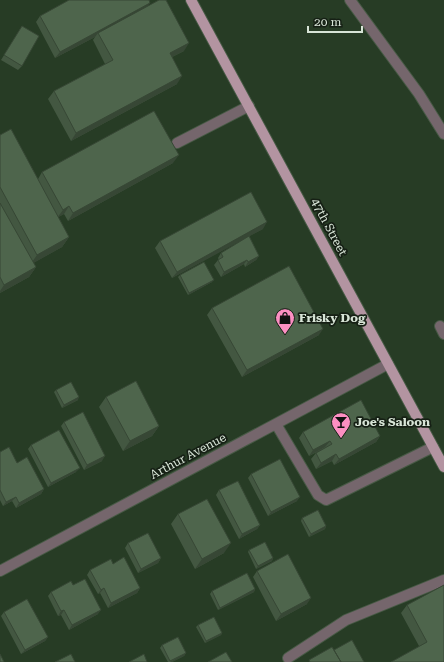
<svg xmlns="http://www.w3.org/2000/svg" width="444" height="662" font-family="'Roboto Serif',serif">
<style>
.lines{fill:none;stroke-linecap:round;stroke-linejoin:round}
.minor-casing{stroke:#475a45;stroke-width:12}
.major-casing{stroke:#475a45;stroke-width:12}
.minor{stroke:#75666c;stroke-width:10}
.major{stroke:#b394a1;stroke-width:10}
.wall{fill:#435741}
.shaded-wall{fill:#374735}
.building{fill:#4e654c;stroke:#374735}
.labels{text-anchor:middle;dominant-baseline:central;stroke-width:3.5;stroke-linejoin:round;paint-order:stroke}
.street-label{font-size:12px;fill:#d8e5d7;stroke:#162015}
.poi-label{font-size:12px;font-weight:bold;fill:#d8e5d7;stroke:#162015;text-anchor:start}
</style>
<rect width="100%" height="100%" fill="#273c25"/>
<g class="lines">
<defs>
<path id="minor" d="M350,0L419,94L444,134
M177,143L249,106
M440,326L444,334
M276,424L318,495L326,500L433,447
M0,571L388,364
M288,658L346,620L444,580"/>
<path id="major" d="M191,0L444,467"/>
</defs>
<!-- minor casing -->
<use href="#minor" class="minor-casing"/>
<!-- major casing -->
<use href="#major" class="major-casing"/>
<!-- minor -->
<use href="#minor" class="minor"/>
<!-- major -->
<use href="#major" class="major"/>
</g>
<!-- wall -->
<path class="wall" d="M148,6L184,51L172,57L177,84L71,141L48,99L54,91L105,64L93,40L95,37L55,58L36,22L40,16Z
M22,26V66L18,70L1,60Z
M0,135L38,179L42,172L173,163L68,221L64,214L58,217L69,237L62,247L33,263L36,267L29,277L0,293Z
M263,229L249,236L259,256L256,260L245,267L244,264L221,277L214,265L218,260H219L218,258L221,253L243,239L172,278L155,248L160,241Z
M180,275L212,282L188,295L178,277Z
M212,308L319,335L242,377L207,315Z
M56,390L78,400L62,408L54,392Z
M106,397L159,426L152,436L123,451L99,407Z
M64,422L102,461L84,470L61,426Z
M303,432L380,436L376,442L334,465L332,461L316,469L311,459L316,453L325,448L309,456L299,438Z
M31,445L76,472L48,487L28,449Z
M0,452L17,463L44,489L41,494L16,508L12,501L3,506L0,500Z
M251,474L297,501L268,516L248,478Z
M219,490L260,525L257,529L239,539L216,495Z
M178,514L224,553L195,569L171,524Z
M302,518L326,526L325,529L309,537L301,521Z
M128,543L161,558L158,563L138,573L125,548Z
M249,550L273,558L272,561L256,569L248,552Z
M113,564L140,588L137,593L108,608L100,593L98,594L87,575L90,570Z
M257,571L307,604L276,621L253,577Z
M73,585L98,614L69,630L61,615L58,616L48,596L51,592Z
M255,589L254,592L218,610L210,594L212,591Z
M407,605L444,662L419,646L401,613Z
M4,612L48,637L45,641L21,654L1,616Z
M198,625L222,633L221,635L205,643L196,627Z
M162,645L186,653L184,656L172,662H168L160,648Z"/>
<!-- shaded-wall -->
<path class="shaded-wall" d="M150,3L146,9L98,33L95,37L55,58L60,52Z
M189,43L184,51L164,61L170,53Z
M182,76L177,84L71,141L76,133Z
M179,155L173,163L68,221L73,213Z
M69,206L64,214L57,218L63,210Z
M267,222L263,229L172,278L177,272Z
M69,237L62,247L30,265L37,255Z
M259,256L256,260L245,267L248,262Z
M247,260L244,264L221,277L224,272Z
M36,267L29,277L0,293V291L4,285Z
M214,280L212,282L188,295L189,293Z
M323,329L319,335L242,377L247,370Z
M79,397L78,400L62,408L64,405Z
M159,426L152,436L123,451L130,441Z
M380,436L376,442L334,465L339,459Z
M330,441L325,447L309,456L313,450Z
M336,454L332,461L316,469L321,463Z
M105,456L102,461L84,470L87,465Z
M80,468L76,472L48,487L51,483Z
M44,489L41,494L16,508L19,503Z
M16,497L12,501L3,506L6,502Z
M300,497L297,501L268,516L271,512Z
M260,525L257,529L239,539L242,534Z
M326,526L325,529L309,537L311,534Z
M231,543L224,553L195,569L202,559Z
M161,558L158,563L138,573L141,569Z
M273,558L272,561L256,569L258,566Z
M104,588L100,593L98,594L101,590Z
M140,588L137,593L108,608L111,603Z
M255,589L254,592L218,610L220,608Z
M311,598L307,604L276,621L281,614Z
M64,610L61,615L58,616L61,611Z
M101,610L98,614L69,630L72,625Z
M222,633L221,635L205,643L206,641Z
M48,637L45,641L21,654L25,650Z
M186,653L184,656L172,662H170Z"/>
<!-- building -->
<path class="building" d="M69,0H149L150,3L60,52L40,16Z
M159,0H166L189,43L170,53L182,76L76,133L54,91L113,60L98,33Z
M22,26L39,36L22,66L4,55Z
M154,111L179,155L73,213L69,206L63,210L42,172Z
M11,129L69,237L37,255L0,187V135Z
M251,192L267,222L177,272L160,241Z
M0,203L36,267L4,285L0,277Z
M249,236L259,256L248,262L247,260L224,272L218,260L223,257L221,253Z
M204,262L214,280L189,293L180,275Z
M289,266L323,329L247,370L212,308Z
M136,381L159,426L130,441L106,397Z
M71,382L79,397L64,405L56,390Z
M361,400L380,436L339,459L336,454L321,463L316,453L332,444L330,441L313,450L303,432Z
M83,412L105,456L87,465L64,422Z
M59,430L80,468L51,483L31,445Z
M9,447L17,463L27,457L44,489L19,503L16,497L6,502L0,490V452Z
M280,459L300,497L271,512L251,474Z
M238,481L260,525L242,534L219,490Z
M207,499L231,543L202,559L178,514Z
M318,510L326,526L311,534L302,518Z
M148,533L161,558L141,569L128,543Z
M265,542L273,558L258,566L249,550Z
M288,554L311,598L281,614L257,571Z
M124,557L140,588L111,603L104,588L101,590L90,570L111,559L113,564Z
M247,573L255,589L220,608L212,591Z
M85,579L101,610L72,625L64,610L61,611L51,592L71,581L73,585Z
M444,585V662H391L427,642L407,605Z
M27,599L48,637L25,650L4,612Z
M214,617L222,633L206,641L198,625Z
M178,637L186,653L170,661L162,645Z
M352,640L364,662H341L334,650Z
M332,647L341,662H310L309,660Z
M226,652L232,662H208Z
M0,654L4,662H0Z
M71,654L75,662H55Z
M144,654L147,662H129Z"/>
<!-- icons -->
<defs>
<symbol id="shop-pin" viewBox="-11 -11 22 30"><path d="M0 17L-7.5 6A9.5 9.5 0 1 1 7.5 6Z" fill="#fc8fc2" stroke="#162015"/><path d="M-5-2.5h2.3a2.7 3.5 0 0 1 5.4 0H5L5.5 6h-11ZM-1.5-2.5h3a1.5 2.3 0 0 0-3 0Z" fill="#111"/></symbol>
<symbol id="bar-pin" viewBox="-11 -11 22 30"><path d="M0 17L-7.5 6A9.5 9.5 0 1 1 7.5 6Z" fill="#fc8fc2" stroke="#162015"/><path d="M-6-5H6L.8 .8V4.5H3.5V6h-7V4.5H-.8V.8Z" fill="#111"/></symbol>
</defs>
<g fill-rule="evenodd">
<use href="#shop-pin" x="274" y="307" width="22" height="30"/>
<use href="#bar-pin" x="330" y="411" width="22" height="30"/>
</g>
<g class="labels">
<!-- street labels -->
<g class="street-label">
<text transform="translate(329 227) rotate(62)">47th Street</text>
<text transform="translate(188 456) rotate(-28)">Arthur Avenue</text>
</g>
<!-- poi labels -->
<g class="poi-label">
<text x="299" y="318">Frisky Dog</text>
<text x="355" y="422">Joe's Saloon</text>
</g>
</g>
<!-- scale -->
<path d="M308 26v6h54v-6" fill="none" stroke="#d8e5d7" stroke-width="2"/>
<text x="314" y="26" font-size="12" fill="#d8e5d7" stroke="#162015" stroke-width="3" paint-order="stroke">20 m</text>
</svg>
